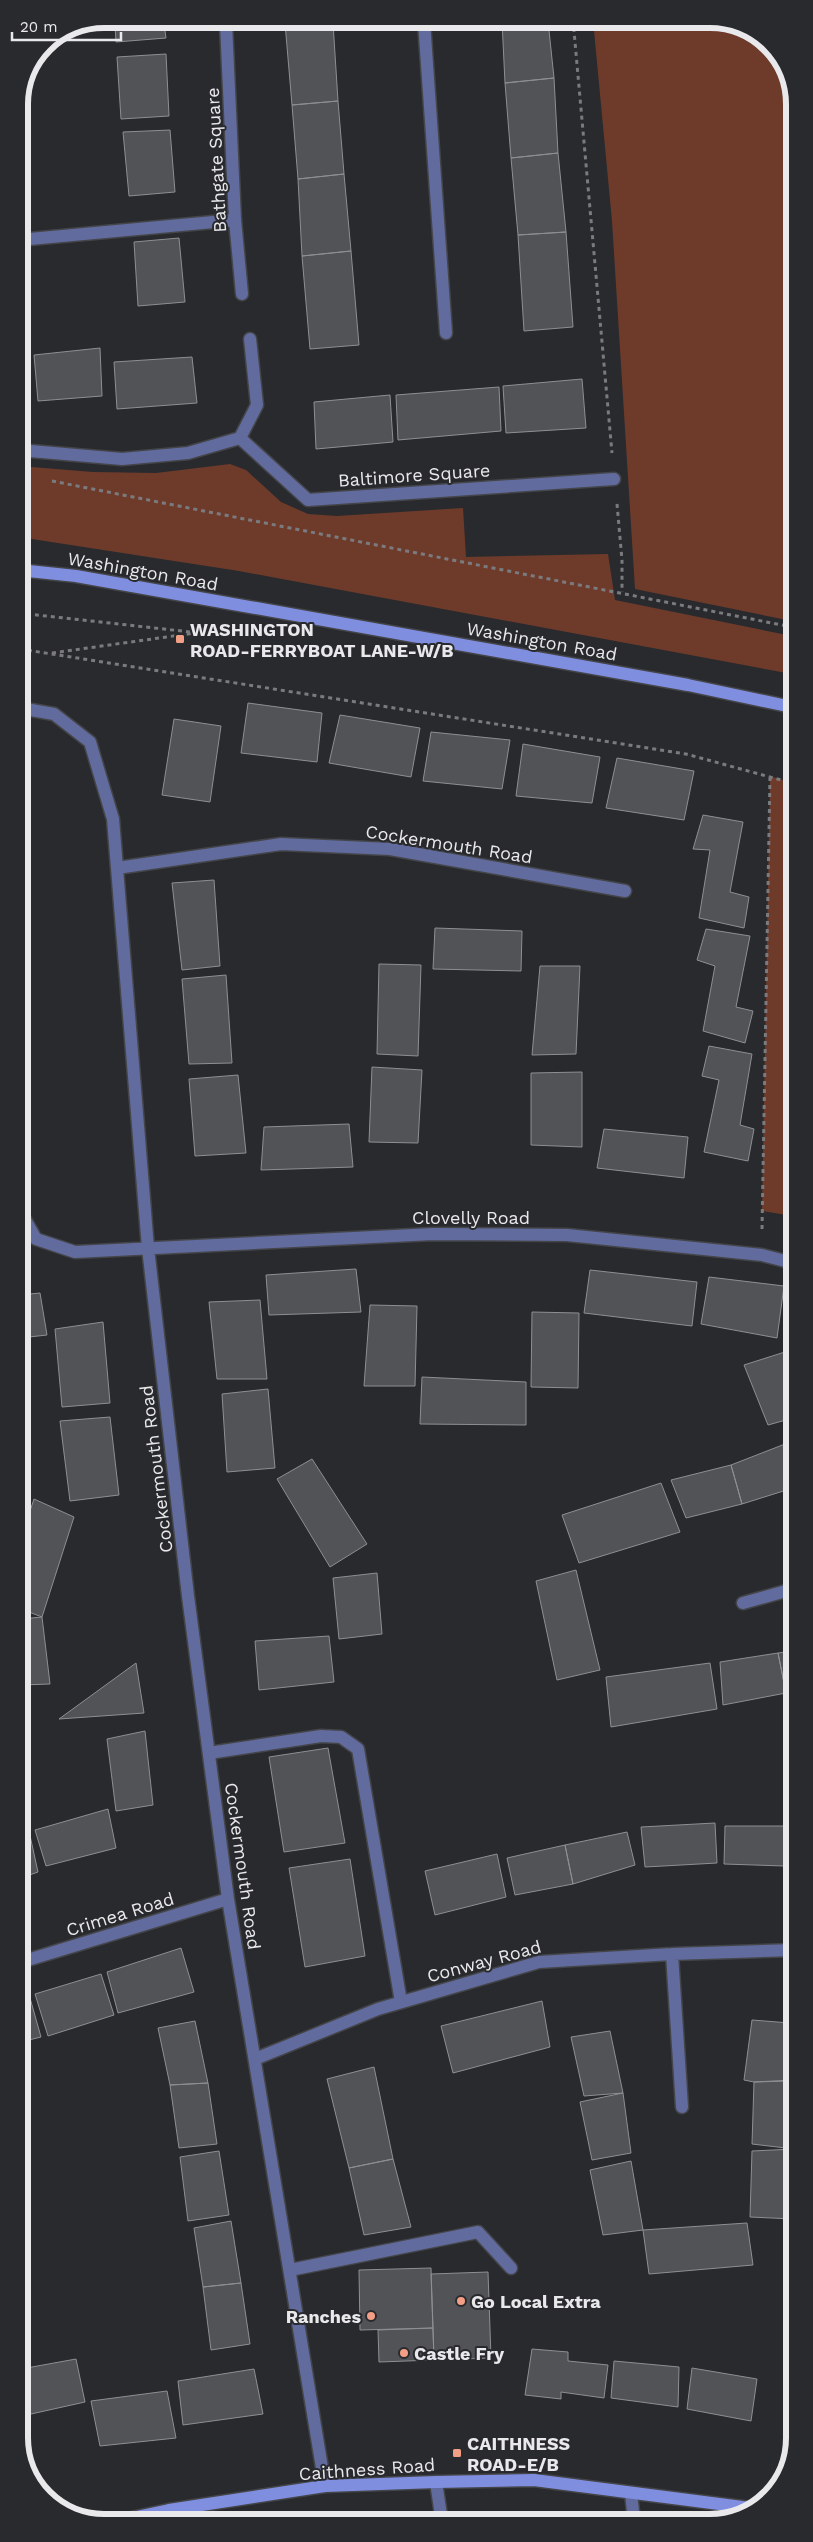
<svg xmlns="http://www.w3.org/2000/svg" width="813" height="2542" font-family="'Work Sans',sans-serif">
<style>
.green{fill:#6e3b2b}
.building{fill:#525357;stroke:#8e8f93}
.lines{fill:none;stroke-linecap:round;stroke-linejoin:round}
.lane-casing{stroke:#444549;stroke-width:15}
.street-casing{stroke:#444549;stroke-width:15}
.secondary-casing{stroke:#444549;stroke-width:15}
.path{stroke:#7b7b7f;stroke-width:3;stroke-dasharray:4 4;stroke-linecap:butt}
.lane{stroke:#616b9e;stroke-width:12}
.street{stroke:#616b9e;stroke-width:12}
.secondary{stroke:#808ee0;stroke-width:12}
.poi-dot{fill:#f39f85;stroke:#292a2e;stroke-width:2}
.labels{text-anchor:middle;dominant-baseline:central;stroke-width:4;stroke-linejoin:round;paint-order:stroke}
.street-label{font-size:18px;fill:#e9e9ec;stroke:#292a2e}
.poi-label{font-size:18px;font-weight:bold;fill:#e9e9ec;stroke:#292a2e;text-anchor:start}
.rim{fill:none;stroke:#e9e9ec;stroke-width:6}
</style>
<rect width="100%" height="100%" fill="#292a2e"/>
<!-- green -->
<path class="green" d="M716,19L765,40L791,82L792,621L635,589L612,221L593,20Z
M230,464L246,470L281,502L308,514L337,516L463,508L466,557L608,554L615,600L792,636V674L239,571L19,537V466L93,472L156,473Z
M770,776L792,783L793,1216L762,1211Z"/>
<!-- building -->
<path class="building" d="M502,21H548L554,78L505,83Z
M285,23H333L338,101L292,105Z
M164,24L166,38L116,42L115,25Z
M166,54L169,116L121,119L117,57Z
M554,78L558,153L511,158L505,83Z
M338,101L344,174L298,179L292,105Z
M170,130L175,192L129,196L123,132Z
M558,153L566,232L518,235L511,158Z
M344,174L351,251L302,256L298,179Z
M566,232L573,327L524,331L518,235Z
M179,238L185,302L138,306L134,242Z
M351,251L359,345L310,349L302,256Z
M19,341H21L23,388H19Z
M100,348L102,396L38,401L34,355Z
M192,357L197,403L117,409L114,362Z
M582,379L586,428L506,433L503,386Z
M499,387L501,431L398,440L396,395Z
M390,395L393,442L316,449L314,402Z
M248,703L322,713L317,762L241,753Z
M340,715L420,728L411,777L329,763Z
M174,719L221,726L210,802L162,795Z
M431,732L510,740L502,789L423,781Z
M523,744L600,757L592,803L516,796Z
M617,758L694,771L684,820L606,808Z
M703,815L743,822L730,892L749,897L744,928L699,918L710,850L693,849Z
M214,880L220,966L182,970L172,883Z
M435,928L522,931L521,971L433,969Z
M706,929L750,936L736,1007L753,1011L745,1043L703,1031L715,966L697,960Z
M379,964L421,965L418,1056L377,1054Z
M540,966H580L576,1054L532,1055Z
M226,975L232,1063L189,1064L182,979Z
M709,1046L752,1054L740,1125L754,1129L748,1161L704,1152L719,1080L702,1076Z
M372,1067L422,1070L418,1143L369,1142Z
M582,1072V1147L531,1145V1073Z
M238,1075L246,1153L195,1156L189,1079Z
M349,1124L353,1167L261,1170L264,1127Z
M604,1129L688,1137L684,1178L597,1168Z
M356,1269L361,1312L269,1315L266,1275Z
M590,1270L697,1282L692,1326L584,1313Z
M709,1277L784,1286L777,1338L701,1324Z
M40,1293L47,1335L20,1338V1295Z
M260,1300L267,1379H217L209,1302Z
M370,1305L417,1306L415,1386H364Z
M532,1312L579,1313L578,1388L531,1387Z
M103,1322L110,1403L62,1407L55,1329Z
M788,1351L793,1367V1418L768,1425L744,1365Z
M422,1377L526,1382V1425L420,1424Z
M268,1389L275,1468L227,1472L222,1394Z
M110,1417L119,1495L70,1501L60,1421Z
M785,1444L793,1463V1488L742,1504L731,1465Z
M312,1459L367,1544L330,1567L277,1479Z
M731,1465L742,1504L686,1518L671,1480Z
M661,1483L680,1532L579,1563L562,1515Z
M34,1499L74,1517L42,1617L21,1609V1538Z
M576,1570L600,1670L557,1680L536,1581Z
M377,1573L382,1634L339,1639L333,1578Z
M42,1617L50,1684L21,1685V1619Z
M329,1636L334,1682L259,1690L255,1641Z
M793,1651V1692L786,1693L778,1653Z
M778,1653L786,1693L723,1705L720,1662Z
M136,1663L144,1713L59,1719Z
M710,1663L717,1709L611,1727L606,1677Z
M145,1731L153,1805L116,1811L107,1739Z
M328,1748L345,1843L284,1852L269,1757Z
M108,1809L116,1848L46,1866L35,1830Z
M715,1823L717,1863L645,1867L641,1827Z
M725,1826H787L784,1866L724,1864Z
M787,1826H794V1866H784Z
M29,1831L38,1872L21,1878V1834Z
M627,1832L635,1865L573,1884L565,1845Z
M565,1845L573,1884L515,1895L507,1858Z
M497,1854L506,1897L435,1915L425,1871Z
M350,1859L365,1956L305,1967L289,1868Z
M181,1948L194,1992L118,2013L107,1972Z
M101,1974L114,2015L48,2036L35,1994Z
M30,1998L41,2037L21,2042V2001Z
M542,2001L550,2047L453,2073L441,2026Z
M752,2020L790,2023V2081L754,2082L744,2080Z
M195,2021L208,2083L170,2085L158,2028Z
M610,2031L623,2093L584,2096L571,2037Z
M374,2067L393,2159L349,2168L327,2079Z
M794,2080V2149L752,2144L754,2082Z
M208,2083L217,2144L179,2148L170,2085Z
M623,2093L631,2153L592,2160L580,2102Z
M794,2149L793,2219L750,2217L752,2151Z
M219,2151L229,2215L188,2221L180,2157Z
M393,2159L411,2227L364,2235L349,2168Z
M631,2161L643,2230L603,2235L590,2170Z
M231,2221L241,2283L203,2287L194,2228Z
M747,2223L753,2265L649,2274L643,2230Z
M431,2268L433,2328L360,2330L359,2270Z
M488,2272L491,2358L434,2360L431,2274Z
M241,2283L250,2344L211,2350L203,2287Z
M21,2317L29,2339L21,2341Z
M433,2328L434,2360L379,2362L378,2330Z
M532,2349L568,2352V2361L608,2365L604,2398L561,2392V2399L525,2395Z
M76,2359L85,2402L22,2416L21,2369Z
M614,2361L679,2367L678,2407L611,2398Z
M692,2368L757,2379L751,2421L687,2409Z
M254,2369L263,2414L183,2425L178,2381Z
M167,2391L176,2438L100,2446L91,2401Z"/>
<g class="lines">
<defs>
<path id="lane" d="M19,240L235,220
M209,1753L321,1736L341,1737L358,1749L401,2002
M290,2270L478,2232L511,2268
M436,2482L442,2522
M631,2493L634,2521"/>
<path id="street" d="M424,22L446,333
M226,24L235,220L242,294
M240,438L308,500L614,479
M240,438L257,405L250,339
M19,450L122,459L188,453L240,438
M20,708L54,714L90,742L113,819L148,1248L188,1596L228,1899L325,2486
M117,868L281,844L390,849L625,891
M20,1211L36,1239L75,1252L433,1234L567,1235L762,1255L793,1263
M743,1603L793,1589
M672,1954L682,2107
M21,1962L228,1899
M255,2059L378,2009L539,1962L672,1954L794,1950
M169,2510L174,2523"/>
<path id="secondary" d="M19,570L76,576L688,685L792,707
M108,2523L169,2510L325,2486L436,2482L534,2480L750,2508"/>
</defs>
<!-- lane casing -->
<use href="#lane" class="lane-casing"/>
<!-- street casing -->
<use href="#street" class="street-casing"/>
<!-- secondary casing -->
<use href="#secondary" class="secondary-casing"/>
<!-- path -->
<path class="path" d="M573,20L612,453
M52,481L792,627
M617,504L622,560V592
M19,613L200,633L207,625
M20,649L686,754L792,783
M52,653L195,633
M762,1229L770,776"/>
<!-- lane -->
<use href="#lane" class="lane"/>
<!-- street -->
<use href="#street" class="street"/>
<!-- secondary -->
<use href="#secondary" class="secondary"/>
</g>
<!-- markers -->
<g class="poi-dot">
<rect x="175" y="634" width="10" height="10" rx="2.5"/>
<circle cx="461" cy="2301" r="5"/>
<circle cx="371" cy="2316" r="5"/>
<circle cx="404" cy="2353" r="5"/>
<rect x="452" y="2448" width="10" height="10" rx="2.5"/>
</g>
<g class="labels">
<!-- street labels -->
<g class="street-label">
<text transform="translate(216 160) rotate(-93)">Bathgate Square</text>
<text transform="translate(414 475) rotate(-4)">Baltimore Square</text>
<text transform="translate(143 571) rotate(10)">Washington Road</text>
<text transform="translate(542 641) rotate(10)">Washington Road</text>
<text transform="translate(449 844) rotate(9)">Cockermouth Road</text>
<text x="471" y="1217">Clovelly Road</text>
<text transform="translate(156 1469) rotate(-97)">Cockermouth Road</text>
<text transform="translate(243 1866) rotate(82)">Cockermouth Road</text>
<text transform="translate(120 1914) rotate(-17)">Crimea Road</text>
<text transform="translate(484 1961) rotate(-15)">Conway Road</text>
<text transform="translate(367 2469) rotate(-4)">Caithness Road</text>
</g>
<!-- poi labels -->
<g class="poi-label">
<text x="190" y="629">WASHINGTON<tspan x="190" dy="21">ROAD-FERRYBOAT LANE-W/B</tspan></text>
<text x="471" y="2301">Go Local Extra</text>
<text x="361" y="2316" text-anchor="end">Ranches</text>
<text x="414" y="2353">Castle Fry</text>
<text x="467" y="2443">CAITHNESS<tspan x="467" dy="21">ROAD-E/B</tspan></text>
</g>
</g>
<!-- crop -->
<path d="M0 0H813V2542H0ZM104 28H710A76 76 0 0 1 786 104V2438A76 76 0 0 1 710 2514H104A76 76 0 0 1 28 2438V104A76 76 0 0 1 104 28Z" fill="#292a2e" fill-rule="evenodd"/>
<path class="rim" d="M104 28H710A76 76 0 0 1 786 104V2438A76 76 0 0 1 710 2514H104A76 76 0 0 1 28 2438V104A76 76 0 0 1 104 28Z"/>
<!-- scale -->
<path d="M12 32v8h109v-8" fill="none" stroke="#e9e9ec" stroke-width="2.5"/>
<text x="20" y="32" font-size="15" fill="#e9e9ec" stroke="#292a2e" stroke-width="4" paint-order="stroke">20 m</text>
</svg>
